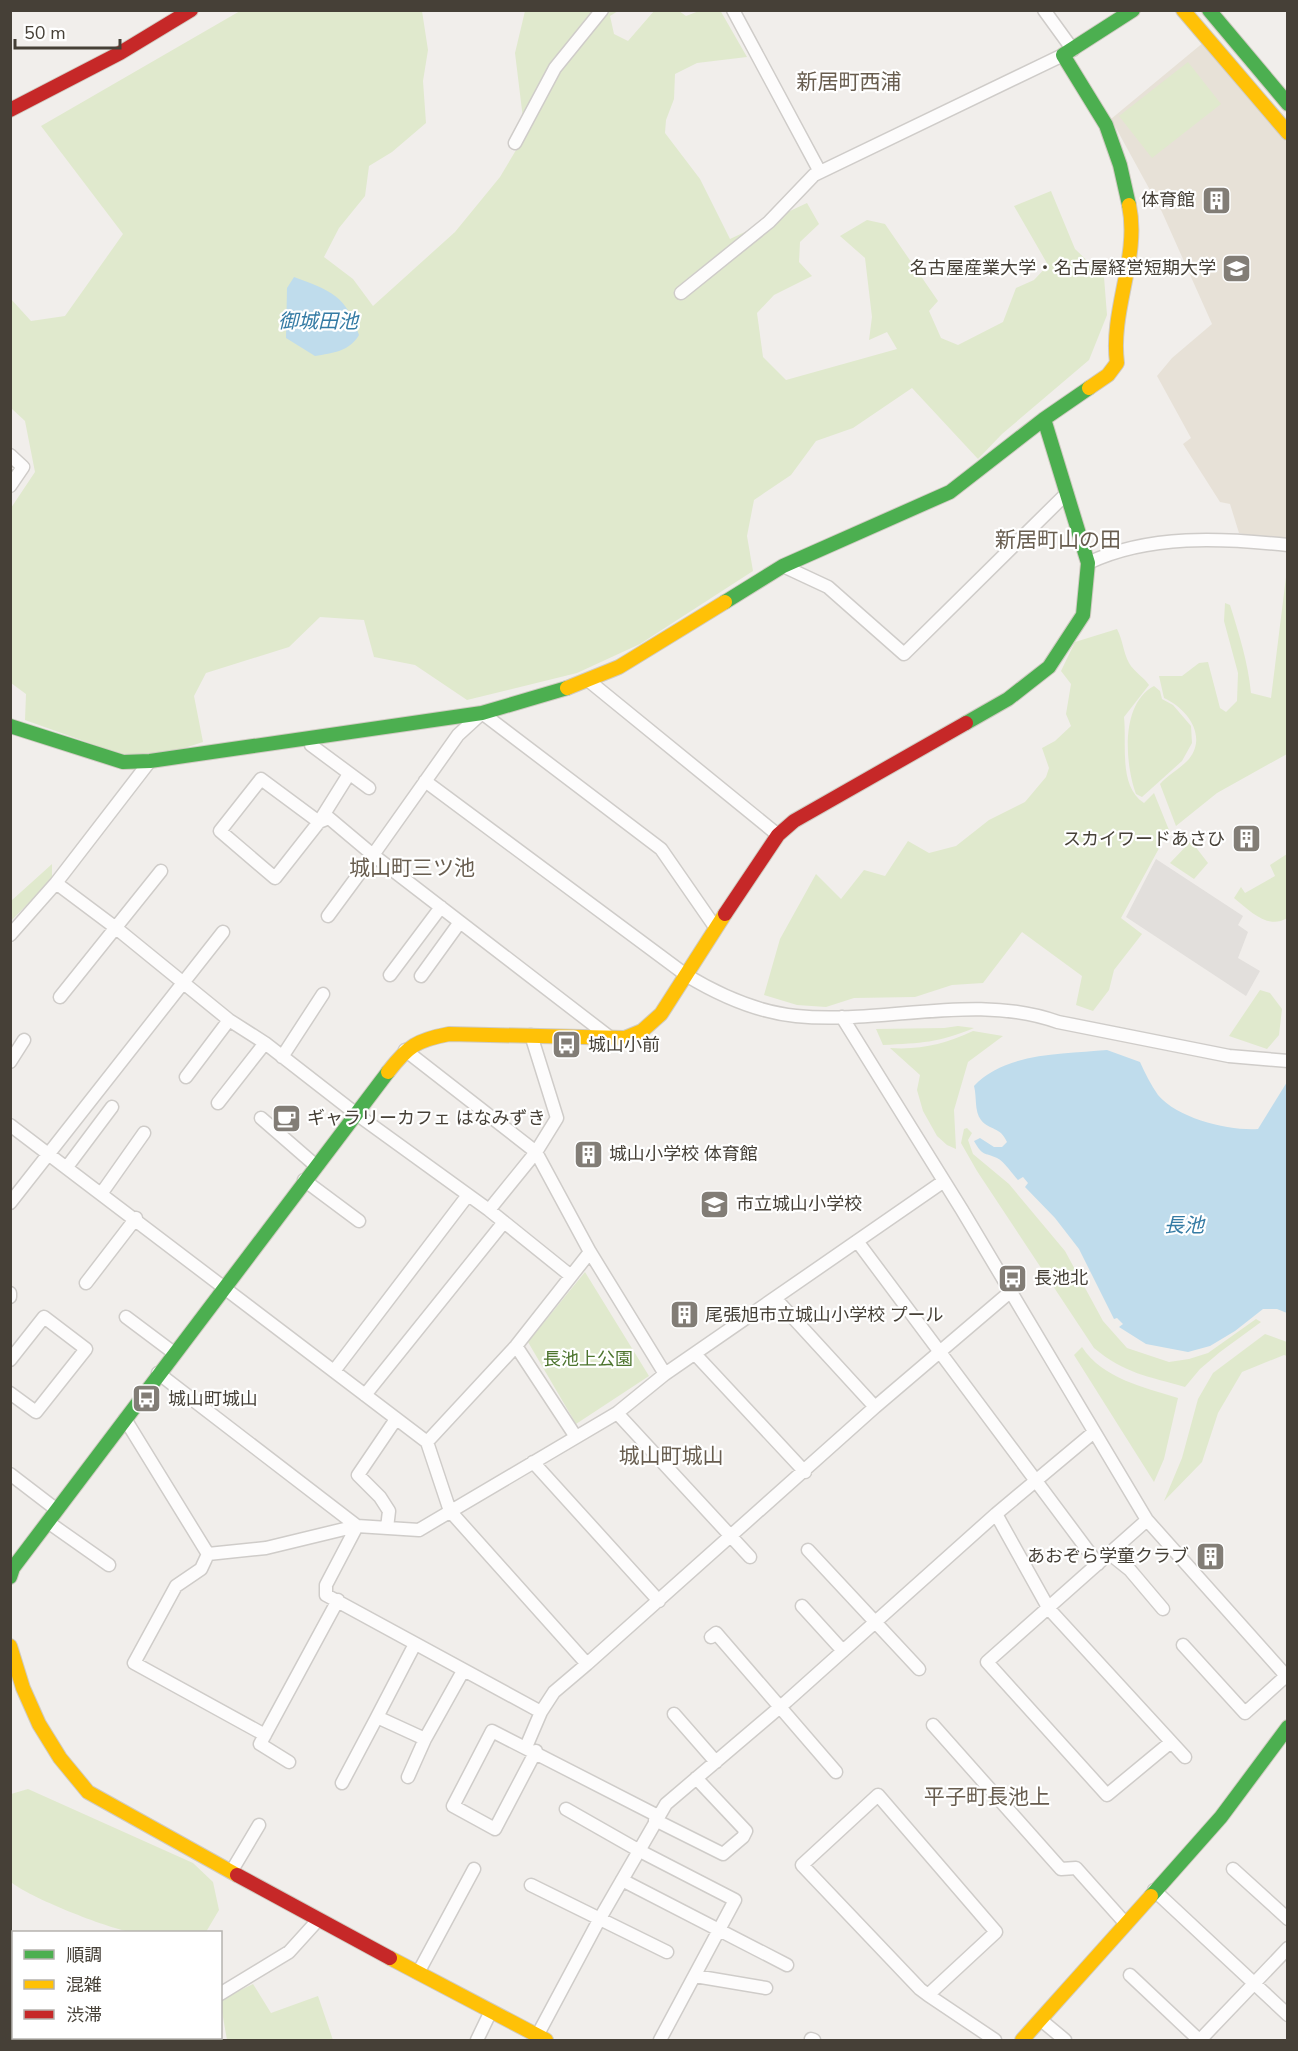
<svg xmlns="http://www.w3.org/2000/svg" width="1298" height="2051" font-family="'Nunito Sans','Noto Sans JP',sans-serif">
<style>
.education{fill:#e7e1d7}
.green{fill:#e0e9cd}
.parking{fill:#e2dfdc}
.water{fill:#bfdcec}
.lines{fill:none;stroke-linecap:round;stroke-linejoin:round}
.street-casing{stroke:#cfccc9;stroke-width:15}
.fast-casing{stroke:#d0cbc2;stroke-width:16}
.slow-casing{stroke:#d0cbc2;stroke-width:16}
.jam-casing{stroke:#d0cbc2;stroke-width:16}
.street{stroke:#fdfcfc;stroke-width:12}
.fast{stroke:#4caf50;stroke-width:14}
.slow{stroke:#ffc107;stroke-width:14}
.jam{stroke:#c62828;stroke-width:14}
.labels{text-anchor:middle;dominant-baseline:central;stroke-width:4.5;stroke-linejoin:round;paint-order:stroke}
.poi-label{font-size:18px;fill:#464037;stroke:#fff;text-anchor:start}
.park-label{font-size:18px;fill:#4d752e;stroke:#fff}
.water-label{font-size:20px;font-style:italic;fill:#357ba4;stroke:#fff}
.quarter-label{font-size:21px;fill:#685d4f;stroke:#fff}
</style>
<rect width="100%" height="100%" fill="#f1eeeb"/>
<!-- education -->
<path class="education" d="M1204,42L1287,143V543L1239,533L1230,504L1220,502L1183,444L1191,438L1157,376L1172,358L1212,324L1162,212L1111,119Z"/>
<!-- green -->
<path class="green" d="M720,10L747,57L697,63L675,74L674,99L666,120L665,133L700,179L730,239L807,203L819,224L800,242L799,262L812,276L774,295L757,313L763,357L786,380L897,349L887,332L869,340L872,317L865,258L840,236L867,220L885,224L938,301L929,311L941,338L958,345L1003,322L1016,288L1034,280L1048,265L1014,206L1051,191L1075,249L1104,277L1107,315L1089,360L1002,434L978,459L912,388L853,428L816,441L791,475L754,500L747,536L753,571L640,644L577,673L467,700L415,665L374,657L364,620L320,617L289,647L206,673L194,696L203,742L163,755H123L25,720L26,694L11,683V508L35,472L25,421L11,408L10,298L31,321L65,316L123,234L41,126L240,11H422L428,50L423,81L426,123L392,152L369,166L365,196L339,228L324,257L353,279L373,306L455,232L500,177L525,135L515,53L525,11H618L610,16L614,34L628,41L654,11H679L686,16L699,11Z
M1188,62L1221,104L1152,158L1119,116Z
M1287,569V754L1217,793L1176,826L1160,784C1168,775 1181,768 1189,759C1208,735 1186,708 1164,698L1159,676H1182L1199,663L1208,662L1220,708L1226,712L1237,701L1238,673L1224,621L1225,603L1230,605C1239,634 1248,662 1251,693L1271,698Z
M1117,629C1123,640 1123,652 1129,663C1134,672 1144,677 1149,685L1124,717C1127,744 1118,786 1144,803L1154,793L1169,830L1121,918L1142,934L1114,970L1109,990L1093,1011L1076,1005L1082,976L1022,932L983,983L952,985L915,997L854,998L826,1007L797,1005L764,995L780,939L816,874L841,899L864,870L885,876L908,841L929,853L956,846L989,820L1025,802L1046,777L1049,768L1042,748L1055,741L1071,726L1066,714L1071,684L1061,671L1075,642Z
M1154,686L1160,691L1162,699L1173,705L1191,726L1192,743L1182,761L1142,797L1136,794C1125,764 1120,704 1154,686Z
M1191,841L1208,863L1194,879L1170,863Z
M1287,854V918C1268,930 1250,911 1234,898L1241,887L1245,893L1275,876L1270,865Z
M52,864V879L11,921V901Z
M1260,990L1270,993L1282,1009L1279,1035L1267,1049L1229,1036Z
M958,1026L974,1028C937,1043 922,1043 883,1045L876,1029L944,1028Z
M973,1031L1003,1036L968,1062L954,1110L956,1149L947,1145L937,1136L923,1111L917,1090L920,1075L890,1048C921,1050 945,1044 973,1031Z
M967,1128L972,1133L968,1140L973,1154L1009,1184L1065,1251L1103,1321L1127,1348L1169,1362L1189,1359L1208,1353L1256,1319L1261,1322L1220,1352L1200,1369L1185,1387C1148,1376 1125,1374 1094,1348L977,1171L961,1143L964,1129Z
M585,1272L649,1376L576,1424L528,1342Z
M1265,1334L1287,1342V1356L1284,1355L1242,1372L1218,1413L1202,1462L1164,1501L1182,1458L1198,1399L1213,1373Z
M1082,1347C1103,1379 1144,1387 1178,1398L1164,1459L1154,1482L1074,1355Z
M28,1789L193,1863L213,1882L219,1910L206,1932C182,1933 154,1937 131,1932C107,1928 28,1897 11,1882V1794Z
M253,1984L271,2013L318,1996L333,2040H227L220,2000Z"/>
<!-- parking -->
<path class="parking" d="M1156,859L1243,916L1238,925L1248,932L1238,958L1260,971L1246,996L1126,917Z"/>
<!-- water -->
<path class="water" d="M294,277C331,291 346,295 359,335C350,351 333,353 315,356L286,338L287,288Z
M1107,1050L1140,1062C1145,1073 1151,1085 1158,1095C1178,1119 1230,1131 1258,1129L1287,1082V1313L1277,1309H1263L1235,1331L1210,1346L1188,1352L1146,1344L1119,1327L1123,1324L1117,1318L1114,1319L1079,1249L1055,1218L1025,1187L1028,1183L1023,1177L1018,1180C1012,1174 1005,1162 997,1158C984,1152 983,1157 974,1141L980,1138L994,1147H1002L1007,1142C1000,1126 990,1131 981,1120C974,1111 977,1097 974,1086C1005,1052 1065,1054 1107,1050Z"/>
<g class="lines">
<defs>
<path id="street" d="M733,10L820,172
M1044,10L1073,50
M515,143L555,68L602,10
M681,293L769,222L814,175L1063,55
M10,455L23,467L10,486
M1088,563C1149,534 1222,538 1288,545
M783,566L828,587L904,654L1067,493
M589,681L778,835
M311,738V745L369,788
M150,761L56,883L116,928L229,1020L265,1043L355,1113L489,1210L536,1152L557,1118L531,1035
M425,781L686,975C719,995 757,1012 796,1016C882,1025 975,992 1058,1022L1229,1056L1288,1061
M328,916L373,855L329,818L319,822L261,779L220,831L275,878L319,822L349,774
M10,935L56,883
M390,975L441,907
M421,976L460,922
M60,997L161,871
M842,1017L962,1210L1147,1520L1288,1678
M612,1039L373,855L458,735L482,713L661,849L715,927
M405,1050L536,1152L590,1252L665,1374
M282,1057L323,994
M10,1062L24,1040
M186,1077L229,1020
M218,1103L265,1043
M261,1118L315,1165
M10,1125L427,1442L450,1511L587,1664L875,1407L1010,1292
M67,1167L112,1107
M304,1180L359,1221
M101,1194L144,1133
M10,1203L223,932
M489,1210L571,1276
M857,1241L1098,1564
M86,1283L136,1218
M10,1293V1297
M775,1298L875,1407
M126,1317L174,1353
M516,1346L576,1437
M695,1354L805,1472
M10,1360L44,1317L86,1349L36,1412L10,1393
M334,1371L468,1195
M158,1373L357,1526
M365,1395L504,1222
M617,1413L750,1557
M125,1419L208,1554
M427,1442L516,1346L590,1252
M533,1462L659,1601
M10,1474L57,1510
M996,1514L1049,1609L1185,1757
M1147,1520L987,1662L1107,1795L1171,1742
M48,1522L109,1565
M357,1526L326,1585V1595L541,1712L554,1692L587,1664
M387,1528L389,1511L380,1497L358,1475L396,1419
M808,1550L919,1669
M208,1554L266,1548L357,1526L419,1530L617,1413L665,1374L944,1181
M208,1554L201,1569L176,1586L134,1663L265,1735
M1110,1554L1130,1570L1163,1609
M802,1606L843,1651
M711,1637L716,1633L836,1772
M415,1644L377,1717L425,1739L463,1671
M1183,1645L1245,1713L1286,1676
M674,1714L716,1762
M933,1725L1061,1869L1076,1868L1126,1924
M526,1747L541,1712
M536,1751L495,1829L453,1806L492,1731L658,1816
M289,1762L260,1744L338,1600
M408,1777L425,1739
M342,1783L377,1717
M566,1809L638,1850L735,1900L660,2040
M655,1820L723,1854L743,1837L746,1831L696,1778
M1233,1869L1288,1919
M231,1872L259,1825
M622,1880L787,1965
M531,1885L667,1952
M1154,1890L1288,2015
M418,1973L474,1869
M1130,1975L1199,2040
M695,1976L766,1988
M220,1994L289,1952L318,1920
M928,1995L996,1932L878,1795L802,1865L920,1989L928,1995L995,2040
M1041,2020L1065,2040
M537,2036L599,1920L666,1804L787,1701L996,1514L1094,1432
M811,2039L814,2040
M10,2040L26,2038
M477,2040L491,2011
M1200,2040L1288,1948"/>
<path id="fast" d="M1209,10L1288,104
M1129,205L1120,165L1106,125L1063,55L1133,10
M725,602L783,566L950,492L1044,419L1089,388
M966,723L1008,699L1049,667L1083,615L1088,563L1044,419
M10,726L123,762L150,761L482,713L567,688
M10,1577L13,1568L388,1072
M1151,1896L1221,1817L1288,1727"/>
<path id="slow" d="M1183,10L1288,133
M1089,388L1108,375L1117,363C1110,310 1140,257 1129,205
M567,688L619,667L725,602
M388,1072C408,1046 417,1040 449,1034L625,1038L642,1031L661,1014L725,914
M10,1646L23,1688L39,1724L60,1758L88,1792L237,1875
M390,1958L546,2040
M1022,2040L1151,1896"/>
<path id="jam" d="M10,110L120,53L191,10
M725,914L778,835L794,821L966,723
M237,1875L390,1958"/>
</defs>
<!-- street casing -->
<use href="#street" class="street-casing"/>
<!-- fast casing -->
<use href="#fast" class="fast-casing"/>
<!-- slow casing -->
<use href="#slow" class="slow-casing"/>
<!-- jam casing -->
<use href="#jam" class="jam-casing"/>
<!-- street -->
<use href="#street" class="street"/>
<!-- fast -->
<use href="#fast" class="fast"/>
<!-- slow -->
<use href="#slow" class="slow"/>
<!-- jam -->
<use href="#jam" class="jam"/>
</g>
<!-- icons -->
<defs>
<symbol id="building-square" viewBox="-11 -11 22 22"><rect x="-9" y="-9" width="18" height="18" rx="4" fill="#827d76" stroke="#fff"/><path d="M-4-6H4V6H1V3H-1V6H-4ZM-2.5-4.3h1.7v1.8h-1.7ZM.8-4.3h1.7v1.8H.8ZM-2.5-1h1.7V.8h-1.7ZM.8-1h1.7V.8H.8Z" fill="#fff"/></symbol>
<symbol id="university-square" viewBox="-11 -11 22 22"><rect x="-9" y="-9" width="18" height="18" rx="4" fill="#827d76" stroke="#fff"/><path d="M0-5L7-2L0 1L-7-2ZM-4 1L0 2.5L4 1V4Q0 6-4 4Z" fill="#fff"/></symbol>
<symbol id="bus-square" viewBox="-11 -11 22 22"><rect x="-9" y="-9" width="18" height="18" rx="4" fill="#827d76" stroke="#fff"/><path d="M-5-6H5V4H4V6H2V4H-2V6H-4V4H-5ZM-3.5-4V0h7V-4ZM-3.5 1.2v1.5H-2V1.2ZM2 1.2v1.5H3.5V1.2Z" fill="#fff"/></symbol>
<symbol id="cafe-square" viewBox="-11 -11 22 22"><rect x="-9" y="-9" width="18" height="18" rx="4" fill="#827d76" stroke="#fff"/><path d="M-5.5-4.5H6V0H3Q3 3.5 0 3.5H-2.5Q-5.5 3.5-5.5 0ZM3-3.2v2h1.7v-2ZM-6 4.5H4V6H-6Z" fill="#fff"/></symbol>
<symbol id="school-square" viewBox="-11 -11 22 22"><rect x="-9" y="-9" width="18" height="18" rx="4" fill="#827d76" stroke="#fff"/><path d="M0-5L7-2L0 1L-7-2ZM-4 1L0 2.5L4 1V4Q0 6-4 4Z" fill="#fff"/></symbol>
</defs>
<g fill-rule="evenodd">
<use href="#building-square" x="1200" y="184" width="33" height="33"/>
<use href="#university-square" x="1220" y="252" width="33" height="33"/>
<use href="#building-square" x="1230" y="822" width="33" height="33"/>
<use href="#bus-square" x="550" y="1028" width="33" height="33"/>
<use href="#cafe-square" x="270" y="1102" width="33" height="33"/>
<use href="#building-square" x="572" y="1138" width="33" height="33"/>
<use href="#school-square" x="698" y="1188" width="33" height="33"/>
<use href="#bus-square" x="996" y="1262" width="33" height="33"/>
<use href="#building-square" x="668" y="1298" width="33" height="33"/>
<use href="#bus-square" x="130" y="1382" width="33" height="33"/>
<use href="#building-square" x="1194" y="1540" width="33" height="33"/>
</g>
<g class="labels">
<!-- poi labels -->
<g class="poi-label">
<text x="1195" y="200" text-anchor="end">体育館</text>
<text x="1216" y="268" text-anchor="end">名古屋産業大学・名古屋経営短期大学</text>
<text x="1225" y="839" text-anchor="end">スカイワードあさひ</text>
<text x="588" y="1045">城山小前</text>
<text x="307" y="1118">ギャラリーカフェ はなみずき</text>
<text x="609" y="1154">城山小学校 体育館</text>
<text x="736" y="1204">市立城山小学校</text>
<text x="1034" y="1278">長池北</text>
<text x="705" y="1315">尾張旭市立城山小学校 プール</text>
<text x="168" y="1399">城山町城山</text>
<text x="1189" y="1556" text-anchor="end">あおぞら学童クラブ</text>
</g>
<!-- park labels -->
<g class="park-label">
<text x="588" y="1359">長池上公園</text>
</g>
<!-- water labels -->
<g class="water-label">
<text x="318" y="321">御城田池</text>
<text x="1184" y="1225">長池</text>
</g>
<!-- quarter labels -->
<g class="quarter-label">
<text x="849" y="82">新居町西浦</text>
<text x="1058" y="540">新居町山の田</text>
<text x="412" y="868">城山町三ツ池</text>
<text x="671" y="1456">城山町城山</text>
<text x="987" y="1797">平子町長池上</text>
</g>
</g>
<!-- border -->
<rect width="1298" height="2051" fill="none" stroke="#464037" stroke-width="24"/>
<!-- legend -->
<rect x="12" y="1931" width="210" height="108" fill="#ffffff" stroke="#b5b3af" stroke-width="1.5"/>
<rect x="24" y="1950" width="30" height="9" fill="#4caf50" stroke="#b5b3af" stroke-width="1.5"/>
<text x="66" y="1961" font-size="18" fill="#464037">順調</text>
<rect x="24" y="1980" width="30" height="9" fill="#ffc107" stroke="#b5b3af" stroke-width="1.5"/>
<text x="66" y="1991" font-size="18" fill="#464037">混雑</text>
<rect x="24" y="2010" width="30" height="9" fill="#c62828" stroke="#b5b3af" stroke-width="1.5"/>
<text x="66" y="2021" font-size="18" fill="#464037">渋滞</text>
<!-- scale -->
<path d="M15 39v9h105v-9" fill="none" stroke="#464037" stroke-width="3"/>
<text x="24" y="39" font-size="18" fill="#464037" stroke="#ffffff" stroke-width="4.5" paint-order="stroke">50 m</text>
</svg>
